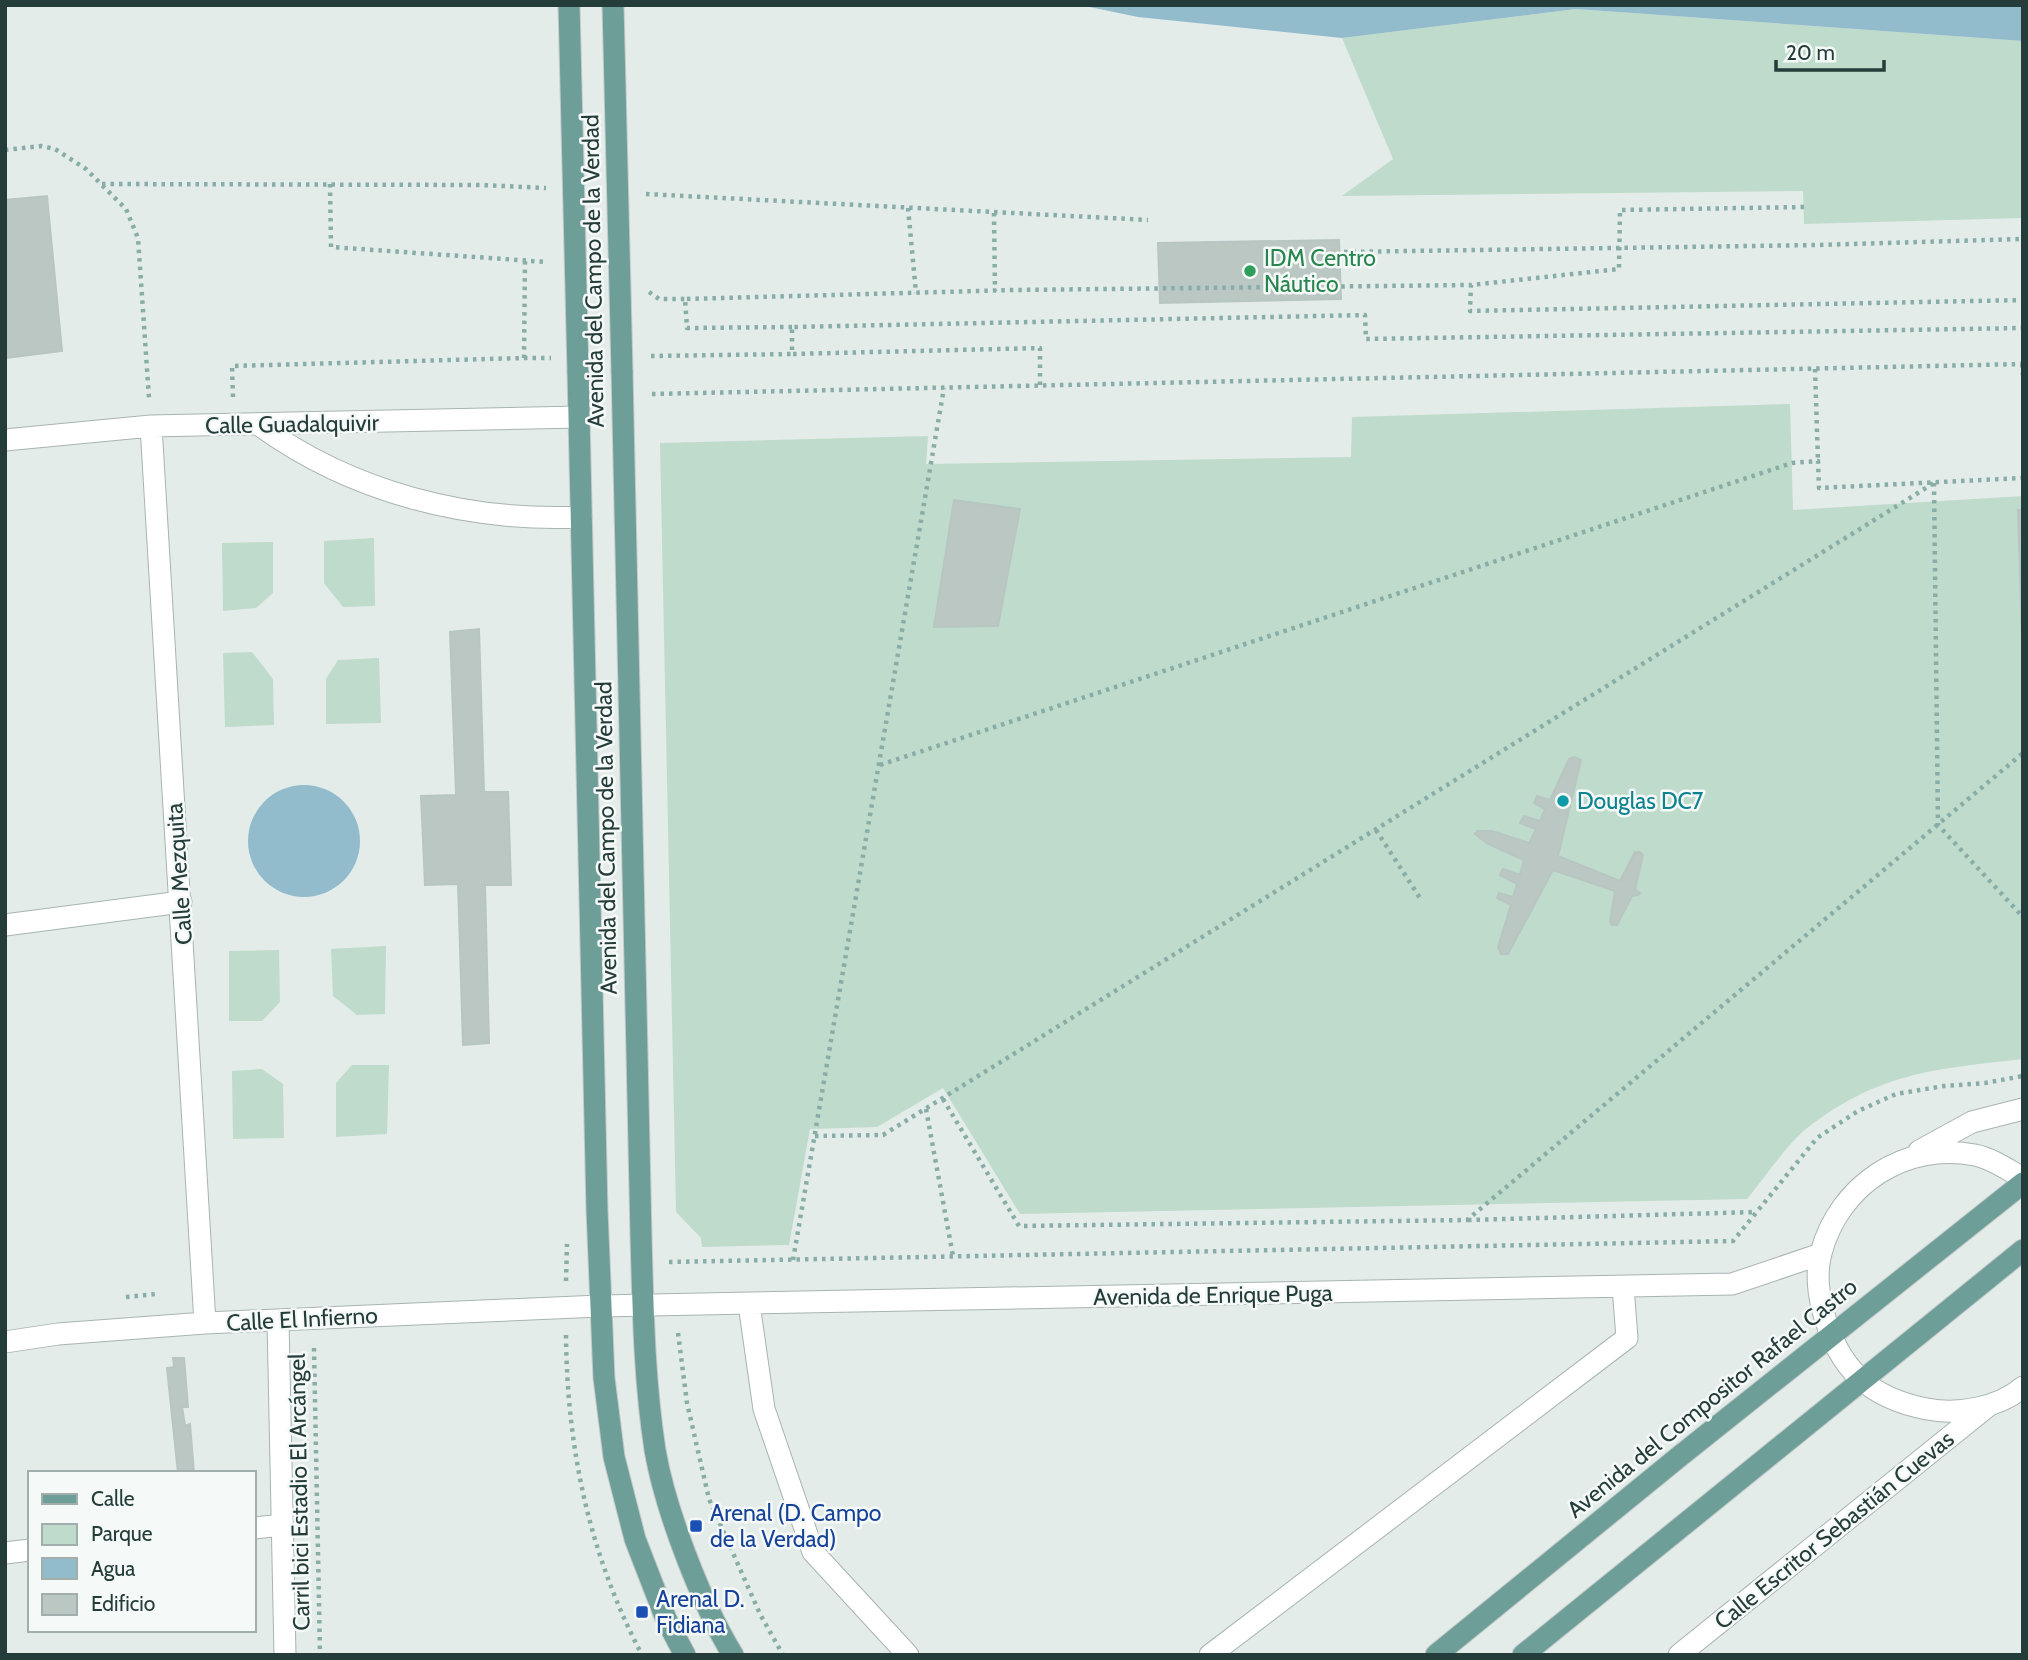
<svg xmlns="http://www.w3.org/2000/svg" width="2028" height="1660" font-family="Cabin,sans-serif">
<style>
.green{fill:#bfdbcb}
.water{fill:#92bbcc}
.building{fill:#bac7c3;stroke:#b7c6c2;stroke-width:2}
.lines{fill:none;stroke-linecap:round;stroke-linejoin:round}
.minor-casing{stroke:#a7b4b2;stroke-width:23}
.major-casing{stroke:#c2c9c8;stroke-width:23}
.path{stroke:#88ada7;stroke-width:4.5;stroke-dasharray:3.5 5;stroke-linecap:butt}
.minor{stroke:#fff;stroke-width:21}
.major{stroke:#6d9e98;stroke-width:21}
.major-bridge-casing{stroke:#c2c9c8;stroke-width:23;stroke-linecap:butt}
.major-bridge{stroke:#6d9e98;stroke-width:21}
.leisure-dot{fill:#2e9e5b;stroke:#f5f9f8;stroke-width:2.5}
.culture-dot{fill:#0f9aa8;stroke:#f5f9f8;stroke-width:2.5}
.transit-dot{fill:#1a4fb4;stroke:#f5f9f8;stroke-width:2.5}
.labels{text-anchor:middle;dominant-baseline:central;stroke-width:5;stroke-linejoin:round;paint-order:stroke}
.leisure-label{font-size:23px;fill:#27864d;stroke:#f5f9f8;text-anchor:start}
.street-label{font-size:23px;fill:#253d3a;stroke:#f5f9f8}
.culture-label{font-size:23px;fill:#0d838f;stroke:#f5f9f8;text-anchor:start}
.transit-label{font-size:23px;fill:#164399;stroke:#f5f9f8;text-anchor:start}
</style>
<rect width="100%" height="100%" fill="#e4ecea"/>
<!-- green -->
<path class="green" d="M1576,9L2023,41V218L1804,224L1803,191L1342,196L1393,159L1342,38Z
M1790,404L1793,510L2023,496V509H2018L2023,641V1059C1935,1069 1879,1072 1806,1129C1788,1143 1763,1180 1747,1199L1020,1214L943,1088L877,1127L810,1129L789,1245L702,1247L701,1238L676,1212L660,443L928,436L926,464L1351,457L1352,417Z
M374,538L375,606L343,607L324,583V541Z
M273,542V593L256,608L223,611L222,543Z
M252,652L273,679L274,725L225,727L223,653Z
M379,658L381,723L326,724V679L338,660Z
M386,946L385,1014L357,1015L333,996L331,949Z
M279,950L280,1002L262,1021H229V951Z
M352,1065H389L387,1134L336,1137V1083Z
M262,1069L283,1084L284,1138L233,1139L232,1071Z"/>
<!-- water -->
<path class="water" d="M1080,5H2023V41L1576,9L1342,38L1138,17Z
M248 841a56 56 0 1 1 112 0a56 56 0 1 1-112 0Z"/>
<!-- building -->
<path class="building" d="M47,196L62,351L5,358V200Z
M1339,240L1341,299L1160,303L1158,243Z
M954,500L1020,509L998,626L934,627Z
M2018,510H2023L2022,636Z
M479,629L484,792H508L511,885H485L489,1043L463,1045L458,884L425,885L421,796L456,795L450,632Z
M1574,757L1581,760L1558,856L1620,881L1635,852H1640L1643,855L1635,889L1640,893L1638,895L1632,896L1617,925H1612L1610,922L1615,891L1553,870L1508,954H1501L1498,947L1511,905L1497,898L1499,893L1513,897L1517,884L1500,875L1503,869L1520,875L1524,860L1488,844L1475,834L1477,831H1492L1529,843L1536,829L1520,823L1524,816L1540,821L1545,809L1534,803L1537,796L1550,800L1569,759Z
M173,1358H184L188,1407H182L185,1426L190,1424L194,1473H178L167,1368L174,1367Z"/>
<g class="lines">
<defs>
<path id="minor" d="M259,425C351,492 467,522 581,517
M151,426L205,1323
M5,440L151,426L579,417
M5,925L181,902
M1919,1151L1972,1122L2023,1109
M2023,1178C2008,1170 1991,1158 1975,1155C1905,1141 1839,1185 1821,1253C1816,1272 1818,1292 1823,1311C1838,1368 1869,1398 1927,1409C1958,1415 1998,1408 2023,1387
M749,1304L764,1409L813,1552L908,1655
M278,1320L285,1655
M5,1342L58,1334L205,1323L600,1306L1732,1284L1821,1254
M254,1528L282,1525
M5,1553L30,1550
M1210,1655L1627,1338L1623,1287
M1679,1655L1988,1406"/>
<path id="major" d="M622,371L641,1236C643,1307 644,1379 655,1450C665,1509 701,1603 733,1655
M578,372L597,1210L604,1378L614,1457L635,1539L666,1619L685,1655
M1436,1655L1680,1456L2023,1183
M1523,1655L2023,1250"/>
</defs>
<!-- minor casing -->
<use href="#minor" class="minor-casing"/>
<!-- major casing -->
<use href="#major" class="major-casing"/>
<!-- path -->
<path class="path" d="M5,150L41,146L55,149L86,169L126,209L138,238L149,398
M102,184L481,185L546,188
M330,184L331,247L547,262
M646,194L1148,220
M1804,207L1620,210L1619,269L1471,285L1470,311L2023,300
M908,208L916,293
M994,213L995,291
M1344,252L1817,245L2023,239
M649,292L659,299H688
M792,327L687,328L685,299L1014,290L1471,285
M651,356L792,354
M524,358H551
M2022,364L2023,375
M1815,369L1818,461
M1040,385V348L792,354V327L1365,315L1366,339L2023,328
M652,394L2023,364
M233,397L232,366L524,358L525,261
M1934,483L1938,825L2023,917
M880,765L1792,463L1818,461L1819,488L2023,478
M1376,830L1420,898
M943,1099L1019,1226L1467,1220L2023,753
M926,1109L953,1256
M815,1136L883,1135L1934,483
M1468,1220L1756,1212
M793,1260L944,388
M669,1262L1733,1241L1817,1138L1858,1111L1896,1094L1944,1086L1985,1083L2023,1076
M566,1281L567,1244
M126,1297L156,1294
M678,1333L687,1403L709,1499L760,1614L783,1655
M566,1335C567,1448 589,1554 642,1655
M314,1348L320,1655"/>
<!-- minor -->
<use href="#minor" class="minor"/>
<!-- major -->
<use href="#major" class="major"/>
<defs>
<path id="major-bridge" d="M569,5L578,372
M613,5L622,371"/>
</defs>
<!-- major-bridge casing -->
<use href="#major-bridge" class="major-bridge-casing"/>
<!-- major-bridge -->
<use href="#major-bridge" class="major-bridge"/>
</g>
<!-- markers -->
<circle class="leisure-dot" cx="1250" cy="271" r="7"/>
<circle class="culture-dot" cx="1563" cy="801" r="7"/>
<g class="transit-dot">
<rect x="689" y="1519" width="14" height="14" rx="3.5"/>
<rect x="635" y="1605" width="14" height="14" rx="3.5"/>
</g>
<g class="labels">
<!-- leisure labels -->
<g class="leisure-label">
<text x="1264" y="258">IDM Centro<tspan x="1264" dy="26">Náutico</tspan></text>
</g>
<!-- street labels -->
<g class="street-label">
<text transform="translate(593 271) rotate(-91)">Avenida del Campo de la Verdad</text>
<text transform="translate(292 424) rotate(-1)">Calle Guadalquivir</text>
<text transform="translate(606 838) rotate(-91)">Avenida del Campo de la Verdad</text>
<text transform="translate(179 874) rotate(-94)">Calle Mezquita</text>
<text transform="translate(1213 1295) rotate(-1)">Avenida de Enrique Puga</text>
<text transform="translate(302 1319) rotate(-3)">Calle El Infierno</text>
<text transform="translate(1712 1398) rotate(-39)">Avenida del Compositor Rafael Castro</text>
<text transform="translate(299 1492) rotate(-91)">Carril bici Estadio El Arcángel</text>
<text transform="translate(1834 1530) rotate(-39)">Calle Escritor Sebastián Cuevas</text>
</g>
<!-- culture labels -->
<g class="culture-label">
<text x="1577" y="801">Douglas DC7</text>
</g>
<!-- transit labels -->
<g class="transit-label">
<text x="710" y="1513">Arenal (D. Campo<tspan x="710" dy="26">de la Verdad)</tspan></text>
<text x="656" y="1599">Arenal D.<tspan x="656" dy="26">Fidiana</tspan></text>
</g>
</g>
<!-- border -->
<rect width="2028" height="1660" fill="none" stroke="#253d3a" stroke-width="14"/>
<!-- legend -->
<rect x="28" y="1471" width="228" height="161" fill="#f5f9f8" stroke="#a2aeac" stroke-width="2"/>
<rect x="42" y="1494" width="35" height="10" fill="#6d9e98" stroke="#a2aeac" stroke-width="2"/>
<text x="91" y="1506" font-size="21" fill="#253d3a">Calle</text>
<rect x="42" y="1524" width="35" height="21" fill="#bfdbcb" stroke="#a2aeac" stroke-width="2"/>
<text x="91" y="1541" font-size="21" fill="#253d3a">Parque</text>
<rect x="42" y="1558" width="35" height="21" fill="#92bbcc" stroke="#a2aeac" stroke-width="2"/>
<text x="91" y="1576" font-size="21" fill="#253d3a">Agua</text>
<rect x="42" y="1594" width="35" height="21" fill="#bac7c3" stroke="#a2aeac" stroke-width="2"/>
<text x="91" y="1611" font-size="21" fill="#253d3a">Edificio</text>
<!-- scale -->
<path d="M1776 60v10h108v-10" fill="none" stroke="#253d3a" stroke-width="3.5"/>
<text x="1786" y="60" font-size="21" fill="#253d3a" stroke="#f5f9f8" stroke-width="5" paint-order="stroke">20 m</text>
</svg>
